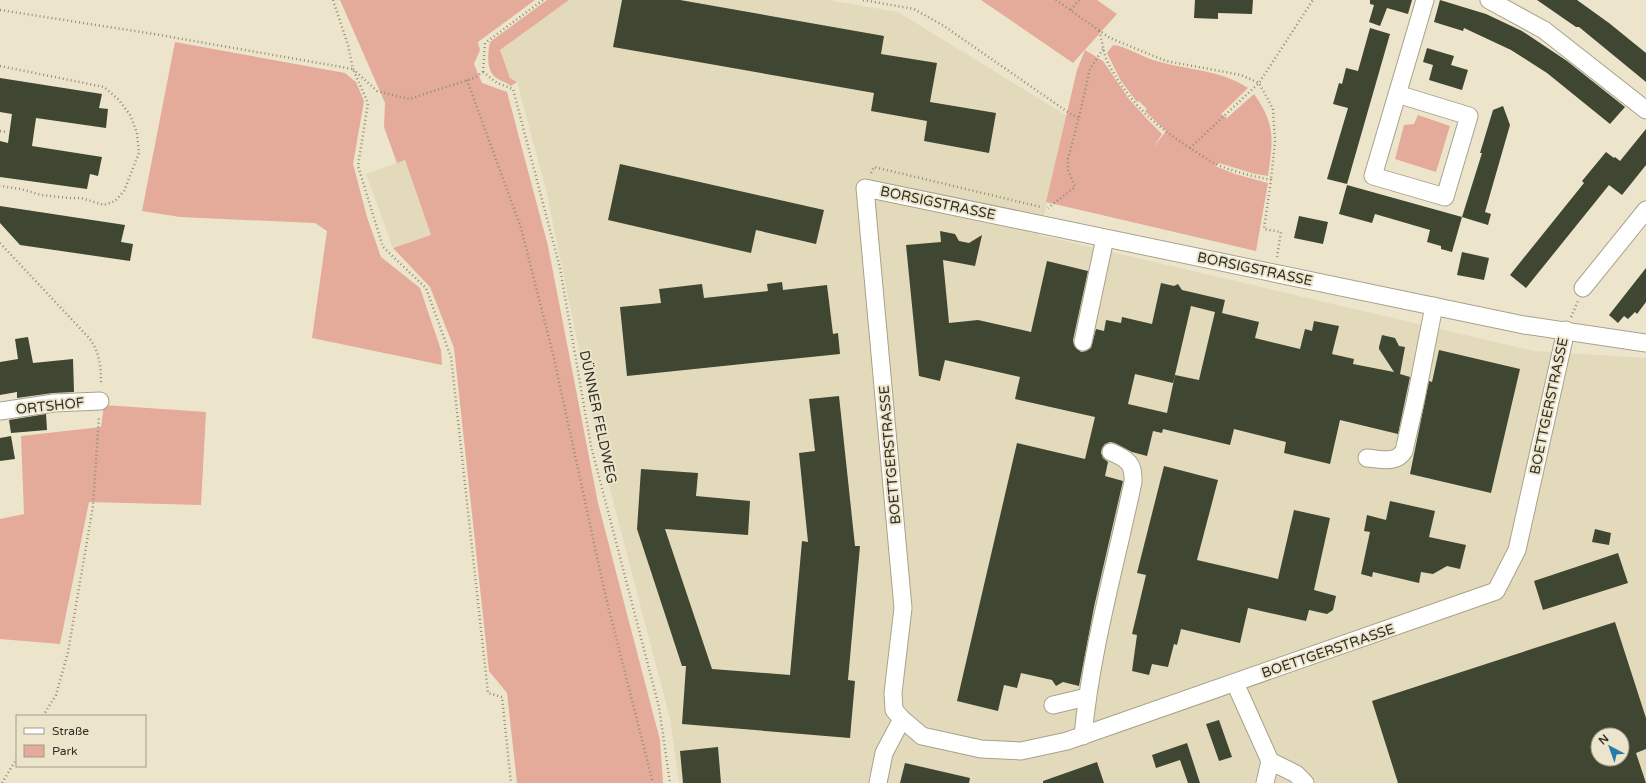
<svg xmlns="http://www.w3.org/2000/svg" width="1646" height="783" font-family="'Varela Round',sans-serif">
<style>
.built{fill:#e3dabb;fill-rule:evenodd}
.green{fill:#e4ab9a}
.building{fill:#3f4632;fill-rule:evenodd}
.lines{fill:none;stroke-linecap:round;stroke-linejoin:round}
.minor-casing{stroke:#a8a28a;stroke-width:19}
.path{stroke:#918c7a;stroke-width:2.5;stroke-dasharray:1 3;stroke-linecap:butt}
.minor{stroke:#fff;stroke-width:17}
.labels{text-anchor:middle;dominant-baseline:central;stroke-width:4;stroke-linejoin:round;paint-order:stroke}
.street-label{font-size:14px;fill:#312f25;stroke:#ece5cc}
</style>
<rect width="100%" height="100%" fill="#ece5cc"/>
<!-- built -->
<path class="built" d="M569,0H828L898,12L1069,117L1039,235L1534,351L1646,358V783H679L670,719L599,447L546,190L517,82L510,78L500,50ZM1598,735H1622V759H1598Z
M405,160L431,235L393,248L366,174Z"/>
<!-- green -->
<path class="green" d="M340,0H535L478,42L480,50L474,64L482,83L507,92L548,246L598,503L660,740L663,783H517L507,693L489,671L454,348L430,287L393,248L431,235L405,160L397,163L384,127L385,103Z
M547,0H569L500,50L510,78L517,82L511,86C506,82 498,80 494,76C486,68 488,52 490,42Z
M981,0H1097L1117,14L1073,63Z
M175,42L345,73L356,82L364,101L353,164L367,217L381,257L420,288L441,350L442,365L312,338L327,231L315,223L180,217L142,211Z
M1113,45C1126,46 1140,56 1153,60C1184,70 1220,69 1248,88L1221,114L1227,118L1254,94C1276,125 1273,140 1268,176L1255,174L1219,163L1215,166L1235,174L1268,183L1256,251L1046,202L1077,70L1085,50L1103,61L1129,99L1147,119L1162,134L1153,148L1166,131L1145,111L1147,109L1139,101L1137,102L1121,81L1107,53Z
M1418,115L1450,126L1436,172L1395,159L1404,125L1414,124Z
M104,405L206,412L201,505L89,502L60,644L0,639V519L24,514L21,436L101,427Z"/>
<!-- building -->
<path class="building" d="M622,0H680L884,36L881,54L937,63L930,102L996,113L989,153L924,141L927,121L871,111L874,93L613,47Z
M1195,0H1253L1252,14L1218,13V19L1194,18Z
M1370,0H1412L1408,14L1387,8L1380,26L1369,22L1374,5L1370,4Z
M1440,0L1486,14L1522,31L1567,61L1625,107L1610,124L1547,73L1511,50L1464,28L1463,31L1434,22Z
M1537,0H1577L1609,23L1646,53V82L1579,27H1576Z
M1370,28L1390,34L1347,184L1327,179L1348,108L1333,104L1339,83L1342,84L1346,68L1358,71Z
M1427,48L1454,56L1451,65L1468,70L1462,90L1429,80L1433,65L1423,62Z
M0,78L102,94L99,108L108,109L106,128L36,118L32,146L102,157L98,176L90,174L87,189L0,177V141L8,143L12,114L0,112Z
M1503,106L1510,125L1485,212L1491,214L1488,225L1462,217L1482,153H1480L1493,110Z
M1646,129V165L1622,195L1609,185L1526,288L1510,275L1584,183L1582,181L1606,152L1614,158L1615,157L1620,161Z
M620,164L824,210L816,244L756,230L751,253L608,220Z
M1347,185L1462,217L1452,252L1441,249V246L1427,242L1430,230L1375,214L1372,223L1339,214Z
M0,206L125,225L121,242L133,244L130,261L20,245L0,223Z
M1299,216L1328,222L1323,244L1294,238Z
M940,231L955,234L959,241L969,243L982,235L975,266L943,260L949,323L978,320L1031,332L1047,261L1088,271L1073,340L1074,345L1081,352L1086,351L1091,348L1096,329L1104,331L1106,320L1121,323L1122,317L1152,324L1161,283L1174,286L1178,284L1182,290L1225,300L1222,313L1259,322L1255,338L1300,349L1305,329L1312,331L1314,321L1339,326L1332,354L1354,359L1353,364L1394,372L1379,349V347L1382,335L1395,338L1399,346L1405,347L1400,374L1410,377L1398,434L1340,420L1330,464L1284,453L1286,442L1234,429L1230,445L1163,429L1162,433L1153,431L1147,456L1132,452L1115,443L1110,442L1105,444L1102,448L1101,453L1103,458L1108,462L1105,476L1123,481L1094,607L1079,686L1063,682L1056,686L1052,680L1021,673L1017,688L1004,685L998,711L957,701L1017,443L1085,459L1095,417L1015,399L1020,377L945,360L940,381L919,376L906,245L941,242ZM1191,306L1215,312L1199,380L1175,375L1167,413L1128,404L1135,374L1173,383Z
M1462,252L1489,258L1484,280L1457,275Z
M1646,268V302L1637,314L1635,312L1628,319L1624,316L1618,323L1609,315Z
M782,282L783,290L827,285L833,334L838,333L840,354L627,376L620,307L661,303L659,289L702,284L704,298L768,291L767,284Z
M28,337L33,363L73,359L74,392L53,393L17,398V392L0,395V362L18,359L15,339Z
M1439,350L1520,369L1491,493L1410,474L1429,381L1432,382Z
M839,396L855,546H860L848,680L855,681L850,738L682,724L686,666H682L637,529L641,469L698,473L696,496L750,501L748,535L665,529L712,669L790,675L802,541L808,542L799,453L815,451L809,399Z
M46,414L47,430L11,433L9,420Z
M11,436L15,459L0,461V438Z
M1164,466L1218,480L1197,560L1278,579L1294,510L1330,518L1314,590L1336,596L1333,610L1327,614L1309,610L1306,621L1248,608L1240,643L1181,629L1177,645L1174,644L1168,667L1152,664L1149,675L1132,671L1137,635L1132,634L1146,575L1137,573Z
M1390,501L1435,511L1429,537L1466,545L1460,569L1447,566L1433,574L1421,572L1419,583L1373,572L1372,577L1361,574L1370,532L1364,531L1367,515L1386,520Z
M1595,529L1611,533L1609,545L1592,542Z
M1618,553L1628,583L1543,610L1534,581Z
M1615,622L1646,718V749L1636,753L1646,783H1398L1372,701ZM1598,735H1622V759H1598Z
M1219,720L1232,757L1219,761L1206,724Z
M1187,743L1200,783H1188L1180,760L1156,768L1152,755Z
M718,747L721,783H683L680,751Z
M1097,762L1104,783H1043V781Z
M905,763L970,778L969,783H900Z"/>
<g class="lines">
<defs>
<path id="minor" d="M1489,0L1544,30L1646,110
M1397,94L1469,116L1445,197L1373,176L1425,0
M1583,288L1646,210
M1566,330L1517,550L1496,591L1067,741L1021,751L981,749L922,736L902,719L894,710L893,693L903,608L865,188L1524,325L1646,343
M1083,342L1105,238
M0,411L54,403L100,401
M1367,458C1381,459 1396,464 1404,451L1416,398L1434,306
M1235,683L1270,761L1265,783
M1053,705L1087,697
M1083,736C1091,650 1115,567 1133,482C1134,464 1128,459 1111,452
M1270,761L1296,774L1305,783
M878,783L884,753L902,719"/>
</defs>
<!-- minor casing -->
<use href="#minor" class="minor-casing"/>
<!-- path -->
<path class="path" d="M333,0L348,45L353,69L377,91L409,99L474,78L483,72
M863,0L914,9L944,26L1072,115L1079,117L1068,159V170L1075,187L1048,208
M1056,0L1110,38L1166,61L1241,75L1259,83L1273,109L1275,142L1271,180
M0,10L154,34L353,69L368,103L358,166L383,247L426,288L451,357L488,693L502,697L511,783
M1071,10L1079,0
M1099,31C1103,42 1103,54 1109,65C1130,103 1154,125 1190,148C1198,153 1207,160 1216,164C1233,172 1253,176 1271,180L1264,229L1281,232L1277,257
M0,66L104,87L119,100L130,115L137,133L139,153L124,191L115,201L104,205L81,198H69L41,195L21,189L0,186
M483,72L497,83L513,89L560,268L591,446L659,707L670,783
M483,72L485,43L543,0
M467,80L521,228L553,354L606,598L653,783
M1079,117L1090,69L1103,49
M0,131L5,132
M1190,148L1259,83L1313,0
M871,173L874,167L1041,207
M0,243L90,339C100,354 101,367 101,385
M1571,317L1578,301
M43,716L56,695L68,652L93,506L99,416
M2,783L17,758"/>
<!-- minor -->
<use href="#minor" class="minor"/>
</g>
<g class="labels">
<!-- street labels -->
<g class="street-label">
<text transform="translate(938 203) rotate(12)">BORSIGSTRASSE</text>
<text transform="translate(1255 269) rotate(12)">BORSIGSTRASSE</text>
<text transform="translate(50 406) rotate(-6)">ORTSHOF</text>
<text transform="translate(1549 406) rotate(-78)">BOETTGERSTRASSE</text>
<text transform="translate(598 417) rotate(78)">DÜNNER FELDWEG</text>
<text transform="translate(890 455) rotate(-95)">BOETTGERSTRASSE</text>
<text transform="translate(1328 651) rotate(-19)">BOETTGERSTRASSE</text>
</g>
</g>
<!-- legend -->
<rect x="16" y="715" width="130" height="52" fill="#ece5cc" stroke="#a19c89"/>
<rect x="24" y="728" width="20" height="6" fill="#ffffff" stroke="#a19c89"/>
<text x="52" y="735" font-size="12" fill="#312f25">Straße</text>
<rect x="24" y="745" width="20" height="12" fill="#e4ab9a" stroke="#a19c89"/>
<text x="52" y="755" font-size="12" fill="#312f25">Park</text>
<!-- north arrow -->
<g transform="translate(1610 747) rotate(319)"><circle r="19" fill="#ece5cc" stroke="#a19c89"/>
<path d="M0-3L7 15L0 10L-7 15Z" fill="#257bab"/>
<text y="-6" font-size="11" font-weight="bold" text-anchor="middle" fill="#312f25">N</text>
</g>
</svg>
